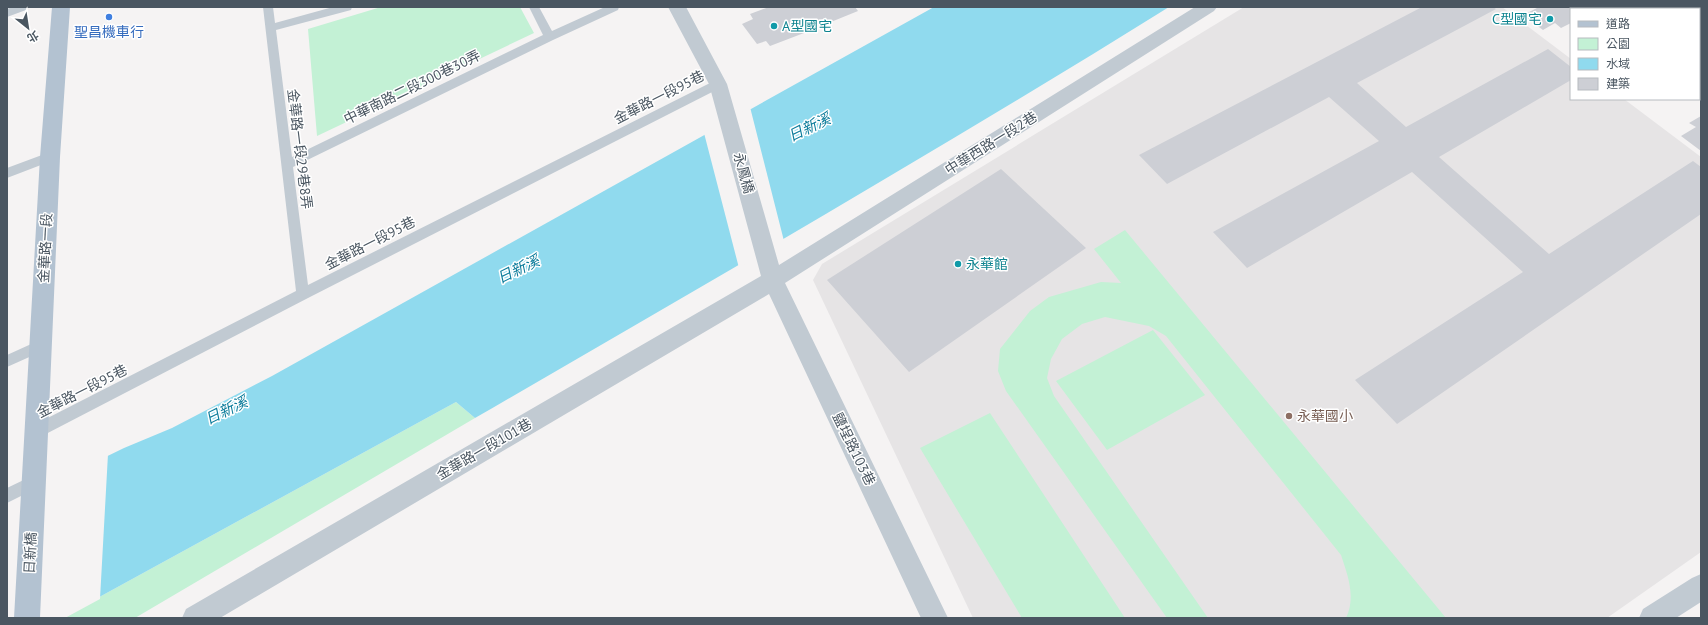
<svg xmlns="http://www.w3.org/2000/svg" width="1708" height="625" font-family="'PT Sans','Noto Sans TC',sans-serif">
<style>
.education{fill:#e6e4e5}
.green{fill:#c3f1d5}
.water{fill:#90daee}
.pier{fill:#f5f3f3}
.building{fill:#cdcfd5}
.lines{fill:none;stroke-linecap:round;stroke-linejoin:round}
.lane{fill:#c1cad2;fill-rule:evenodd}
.street{fill:#c1cad2;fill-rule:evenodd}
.primary{fill:#b3c2d1;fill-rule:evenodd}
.shop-dot{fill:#3f7fe0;stroke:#fff;stroke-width:1.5}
.culture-dot{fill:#0f9aa8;stroke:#fff;stroke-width:1.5}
.education-dot{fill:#8d6e63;stroke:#fff;stroke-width:1.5}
.labels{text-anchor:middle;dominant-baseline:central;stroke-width:3;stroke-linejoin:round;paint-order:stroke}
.culture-label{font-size:14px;fill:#0d838f;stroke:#fff;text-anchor:start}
.shop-label{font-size:14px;fill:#366cbe;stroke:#fff}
.street-label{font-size:14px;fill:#4a5661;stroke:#fff}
.education-label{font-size:14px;fill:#785e54;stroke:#fff;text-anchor:start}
.water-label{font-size:15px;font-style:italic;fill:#0c7c9b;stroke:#fff}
</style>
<rect width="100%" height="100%" fill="#f5f3f3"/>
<!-- education -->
<path class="education" d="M1244,7H1502L1571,59V99H1624L1701,157V552L1607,618H973L813,280L822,264Z"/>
<!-- green -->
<path class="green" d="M381,7H520L534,33L317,136L308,29Z
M1125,230L1446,618H1346C1356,597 1348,576 1341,555L1166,336L1149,326L1105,317L1082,324L1062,339L1051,359L1047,378L1054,396L1208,618H1167L1006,391L998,371L1000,349L1030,311L1049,297L1101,282L1121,283L1094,249Z
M1153,330L1205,395L1107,450L1056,381Z
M456,402L475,418L135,618H61Z
M990,413L1125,618H1022L920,448Z"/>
<!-- water -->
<path class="water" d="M934,7H1169C941,149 708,283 475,418L456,402L61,618H7V505L124,448L172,428L272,376Z"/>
<!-- pier -->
<path class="pier" d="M750,107L784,241L739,268L704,133Z
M108,454L100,599L65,618H7V503Z"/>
<!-- building -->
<path class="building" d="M769,7H855L858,11L826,24L823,19L800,28L804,33L770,46L766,41L757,44L742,24L753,19L750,14Z
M1422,7H1493L1496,9L1357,83L1406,127L1548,49L1571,67V80L1439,157L1549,254L1693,161L1701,167V214L1397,424L1355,380L1523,272L1412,172L1247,268L1213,232L1379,141L1329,97L1167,184L1139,155Z
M1536,7H1585L1584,9H1571V23L1561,28L1555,23L1543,30L1523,15L1537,8Z
M1657,7H1695L1698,9H1653Z
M1701,116V151L1681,136L1696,127L1689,123Z
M1001,169L1086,248L909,372L827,280Z"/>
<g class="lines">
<!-- lane -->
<path class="lane" d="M12,7H27L26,10L7,17V9Z
M263,7H273L275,23L333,7H352L351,10L276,30L292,157L543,35L529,7H539L552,31L605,7H619L618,10L553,40L293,167L308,285L714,81L718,80L722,81L724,84L722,87L308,298L42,436L37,437L32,436L30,431L32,426L296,291Z
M1701,61V70L1699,71V62Z
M50,152L54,154L56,157L54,160L7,178V168Z
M40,340L45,342L47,346L45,350L7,367V355Z
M34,475L39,477L41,482L39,487L7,503V488Z"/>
<!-- street -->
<path class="street" d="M668,7H686L727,84L779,265L1195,7H1217L1214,11L785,283L948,618H921L769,294L220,618H182L186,609L761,276L709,84Z
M1701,574V602L1676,618H1639L1643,609L1692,578Z"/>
<!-- primary -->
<path class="primary" d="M52,7H70L60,157L40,618H14L40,157Z"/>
</g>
<!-- markers -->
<circle class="shop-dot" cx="109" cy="17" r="4"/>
<g class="culture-dot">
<circle cx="1550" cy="19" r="4"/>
<circle cx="774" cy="26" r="4"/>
<circle cx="958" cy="264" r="4"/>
</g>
<circle class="education-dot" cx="1289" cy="416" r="4"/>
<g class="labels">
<!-- culture labels -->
<g class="culture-label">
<text x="1542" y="19" text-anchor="end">C型國宅</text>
<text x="782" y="26">A型國宅</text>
<text x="966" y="264">永華館</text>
</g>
<!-- shop labels -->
<g class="shop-label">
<text x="109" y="32">聖昌機車行</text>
</g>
<!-- street labels -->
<g class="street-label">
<text transform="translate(412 87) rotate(-26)">中華南路二段300巷30弄</text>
<text transform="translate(659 97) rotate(-27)">金華路一段95巷</text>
<text transform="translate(991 143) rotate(-32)">中華西路一段2巷</text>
<text transform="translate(300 149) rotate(83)">金華路一段29巷8弄</text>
<text transform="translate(744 173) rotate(74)">永鳳橋</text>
<text transform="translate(370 243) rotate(-27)">金華路一段95巷</text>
<text transform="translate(45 248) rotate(-87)">金華路一段</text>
<text transform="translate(82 391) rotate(-27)">金華路一段95巷</text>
<text transform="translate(484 449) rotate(-30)">金華路一段101巷</text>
<text transform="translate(854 449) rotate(64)">鹽埕路103巷</text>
<text transform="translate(30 553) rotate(-87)">日新橋</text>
</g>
<!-- education labels -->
<g class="education-label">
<text x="1297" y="416">永華國小</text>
</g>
<!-- water labels -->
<g class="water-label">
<text transform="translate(809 127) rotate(-26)">日新溪</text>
<text transform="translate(518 269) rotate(-26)">日新溪</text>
<text transform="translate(226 410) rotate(-26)">日新溪</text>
</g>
</g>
<!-- border -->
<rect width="1708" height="625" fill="none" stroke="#4a5661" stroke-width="16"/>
<!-- legend -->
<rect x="1570" y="8" width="130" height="92" fill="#ffffff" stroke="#b7bbc0"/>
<rect x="1578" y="21" width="20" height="6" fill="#b3c2d1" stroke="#b7bbc0"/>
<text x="1606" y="28" font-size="12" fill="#4a5661">道路</text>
<rect x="1578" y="38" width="20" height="12" fill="#c3f1d5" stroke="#b7bbc0"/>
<text x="1606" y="48" font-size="12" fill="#4a5661">公園</text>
<rect x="1578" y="58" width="20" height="12" fill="#90daee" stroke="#b7bbc0"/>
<text x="1606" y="68" font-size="12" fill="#4a5661">水域</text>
<rect x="1578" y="78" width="20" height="12" fill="#cdcfd5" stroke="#b7bbc0"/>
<text x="1606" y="88" font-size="12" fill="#4a5661">建築</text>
<!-- north arrow -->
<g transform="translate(28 28) rotate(150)" stroke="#ffffff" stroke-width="3" paint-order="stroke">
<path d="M0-3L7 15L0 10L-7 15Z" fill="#4a5661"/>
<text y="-6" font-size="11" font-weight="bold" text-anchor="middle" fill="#4a5661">北</text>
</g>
</svg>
